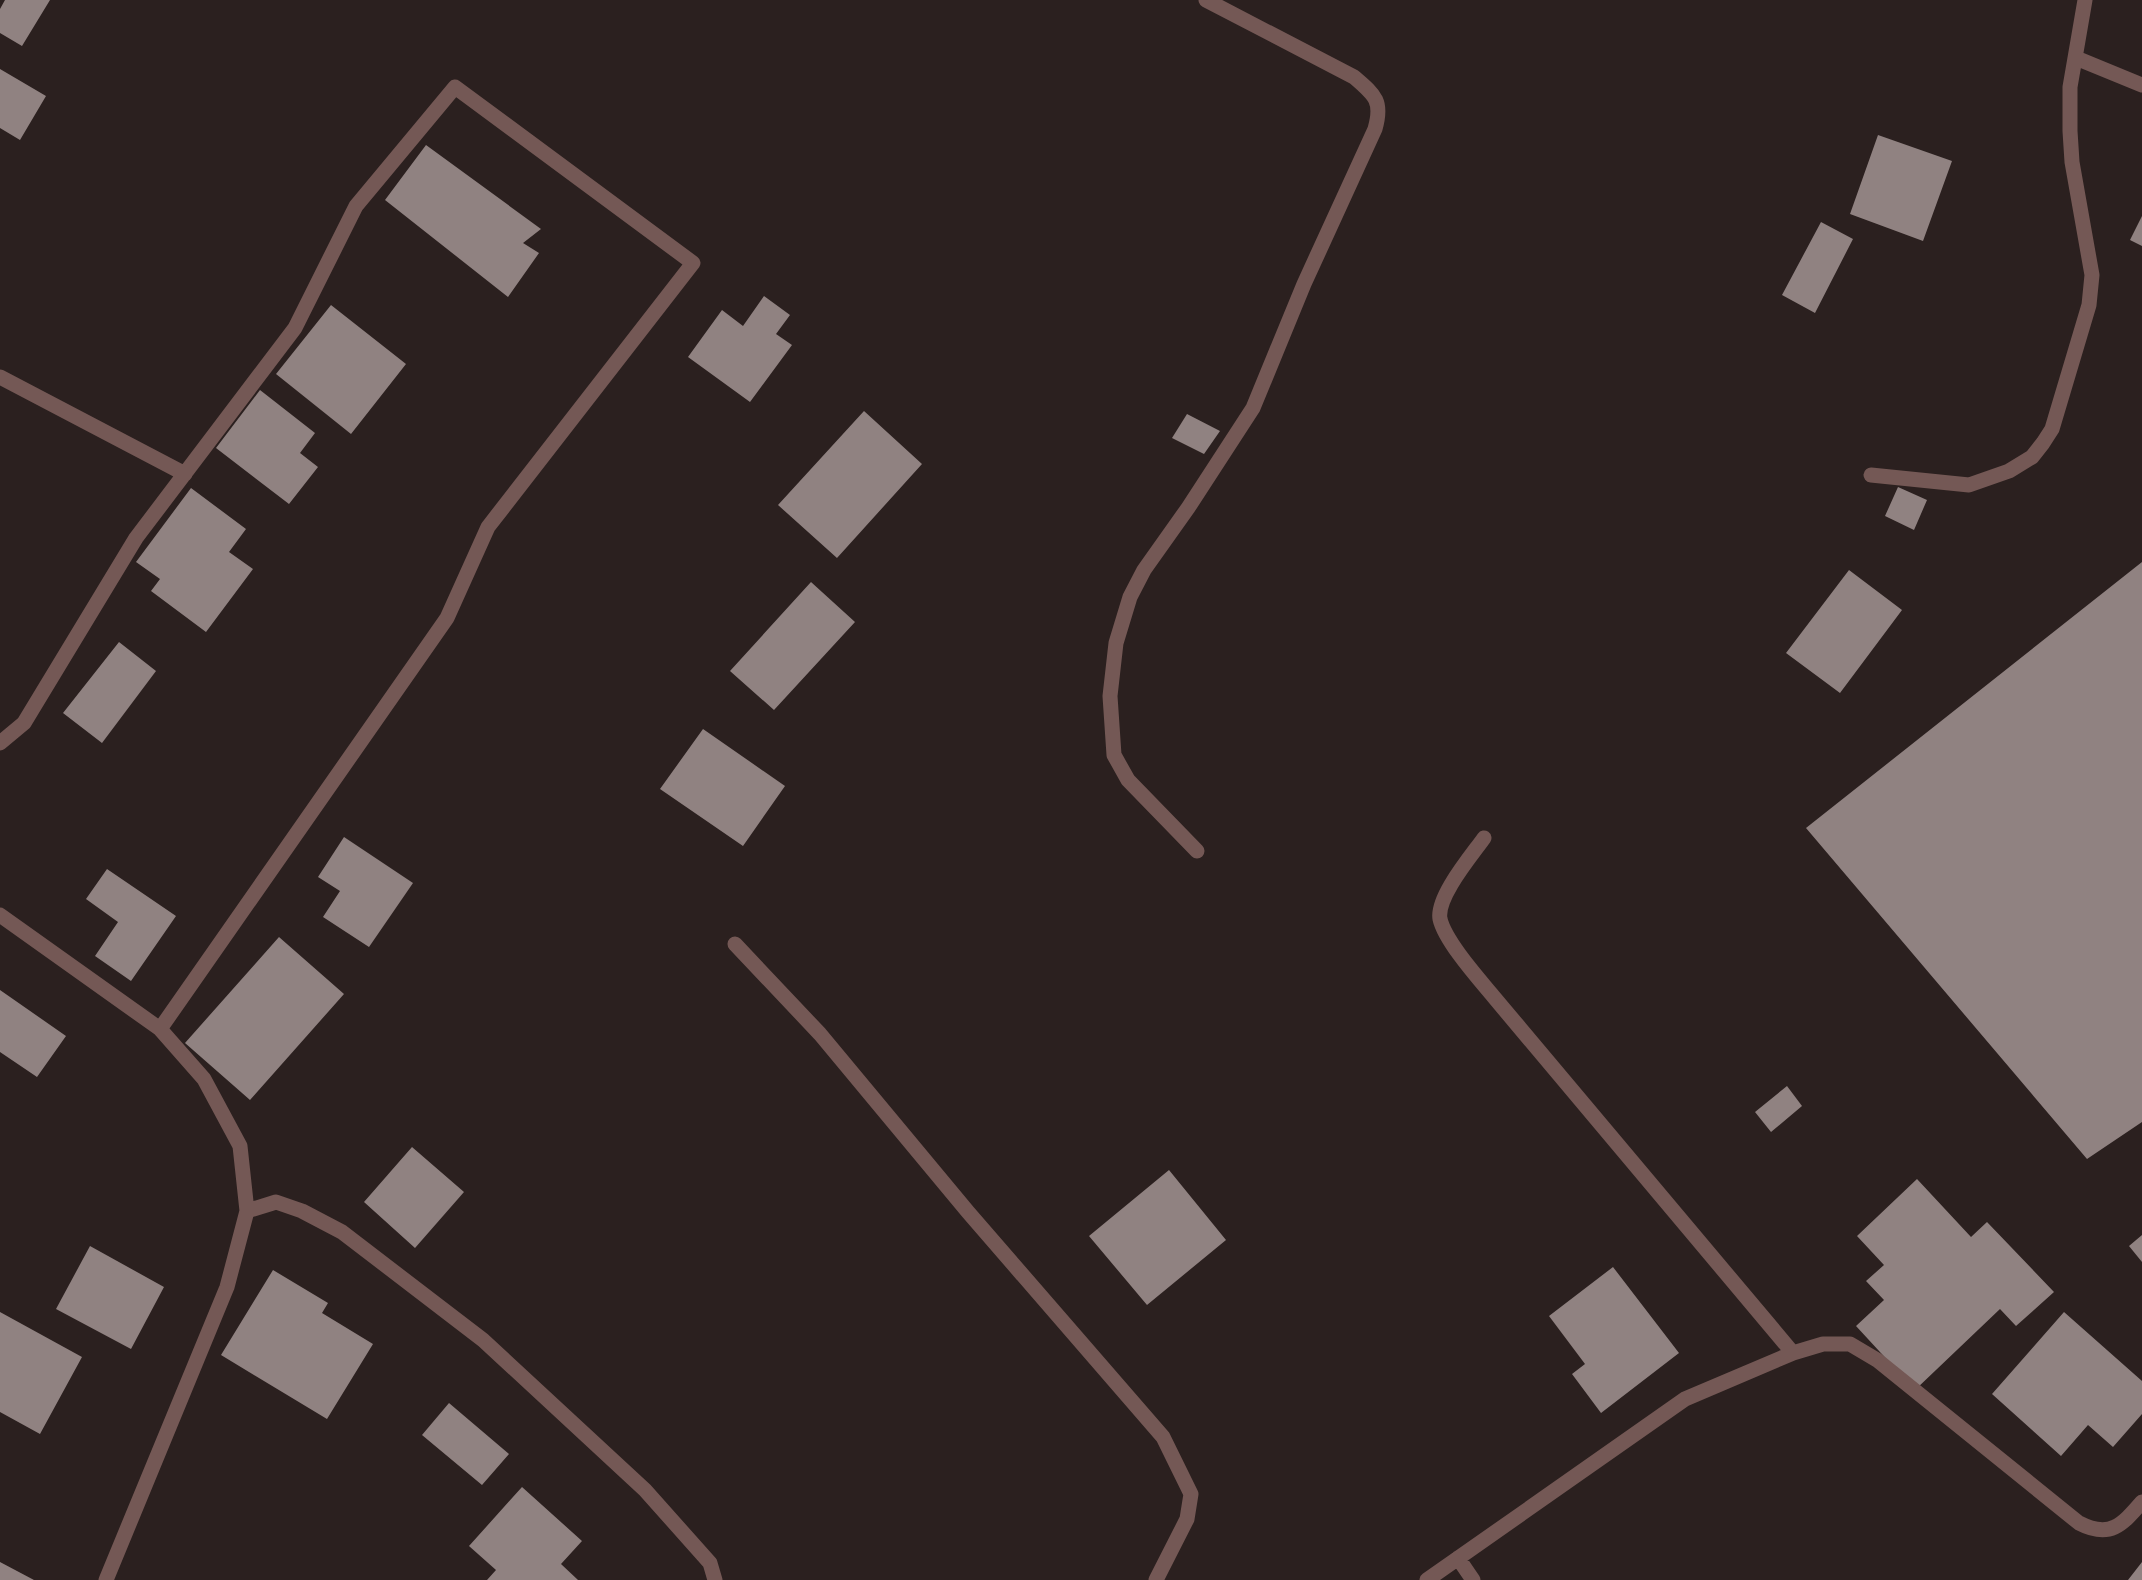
<svg xmlns="http://www.w3.org/2000/svg" width="2142" height="1580" font-family="Poppins,sans-serif">
<style>
.building{fill:#908281}
.lines{fill:none;stroke-linecap:round;stroke-linejoin:round}
.street{stroke:#745855;stroke-width:15}
</style>
<rect width="100%" height="100%" fill="#2b201f"/>
<!-- building -->
<path class="building" d="M5,0H50L22,46L0,33V9Z
M0,69L46,96L20,140L0,128Z
M1878,135L1952,161L1923,241L1850,214Z
M426,145L541,229L523,243L539,253L508,297L385,200Z
M2142,216V246L2130,240Z
M1821,222L1853,239L1815,313L1782,295Z
M764,296L790,315L776,334L792,345L750,402L688,357L722,310L743,326Z
M331,305L406,364L351,434L276,374Z
M260,390L315,433L300,453L318,467L289,504L216,448Z
M864,411L922,464L837,558L778,505Z
M1187,414L1220,431L1204,454L1172,438Z
M1898,487L1927,500L1914,530L1885,516Z
M191,488L246,529L229,552L253,569L206,632L151,591L160,579L136,562Z
M2142,562V1122L2087,1159L1806,828Z
M1849,570L1902,610L1840,693L1786,653Z
M811,582L855,622L774,710L730,671Z
M119,642L156,671L102,743L63,713Z
M703,729L785,786L743,846L660,789Z
M344,837L413,883L369,947L323,917L340,891L318,877Z
M107,869L176,916L131,981L95,956L118,922L86,899Z
M279,937L344,994L250,1100L185,1043Z
M0,990L66,1036L37,1077L0,1052Z
M1787,1086L1802,1106L1771,1132L1755,1112Z
M412,1147L464,1192L415,1248L364,1202Z
M1169,1170L1226,1240L1147,1305L1089,1236Z
M1917,1179L1971,1237L1987,1222L2054,1292L2016,1326L2000,1309L1915,1390L1856,1326L1884,1300L1866,1281L1884,1265L1857,1236Z
M2142,1235V1262L2129,1246Z
M90,1246L164,1287L131,1349L56,1309Z
M1613,1267L1679,1353L1601,1413L1572,1374L1585,1364L1549,1316Z
M273,1270L328,1303L322,1313L373,1344L327,1419L221,1355Z
M0,1312L82,1357L40,1434L0,1412Z
M2064,1312L2142,1381V1414L2113,1447L2088,1425L2061,1456L1992,1394Z
M449,1403L509,1454L482,1485L422,1435Z
M522,1487L582,1541L561,1564L578,1580H487L496,1570L469,1546Z
M0,1562L34,1580H0Z
M2142,1562V1580H2128Z"/>
<g class="lines">
<!-- street -->
<path class="street" d="M2076,58L2142,85
M0,377L185,474
M1871,475L1969,485L2009,471L2032,457L2043,443L2052,429L2089,305L2092,275L2072,162L2070,131V87L2085,0
M0,743L24,723L136,538L295,328L356,206L455,87L693,263L488,527L447,618L160,1029
M1484,838C1472,855 1436,897 1440,919C1445,941 1478,978 1493,996L1793,1353
M1197,851L1128,780L1114,755L1110,696L1116,643L1130,597L1144,570L1188,508L1253,408L1304,284L1375,129C1383,101 1375,95 1354,77L1206,0
M0,915L160,1029L204,1079L240,1146L247,1211L227,1287L106,1580
M735,944L820,1034L968,1212L1163,1437L1191,1494L1187,1519L1156,1580
M247,1211L276,1202L302,1211L342,1232L483,1340L645,1490L710,1563L715,1580
M1458,1558L1473,1580
M1427,1580L1685,1399L1793,1353L1823,1344H1850L1877,1360L2079,1523C2110,1539 2122,1525 2142,1502"/>
</g>
</svg>
